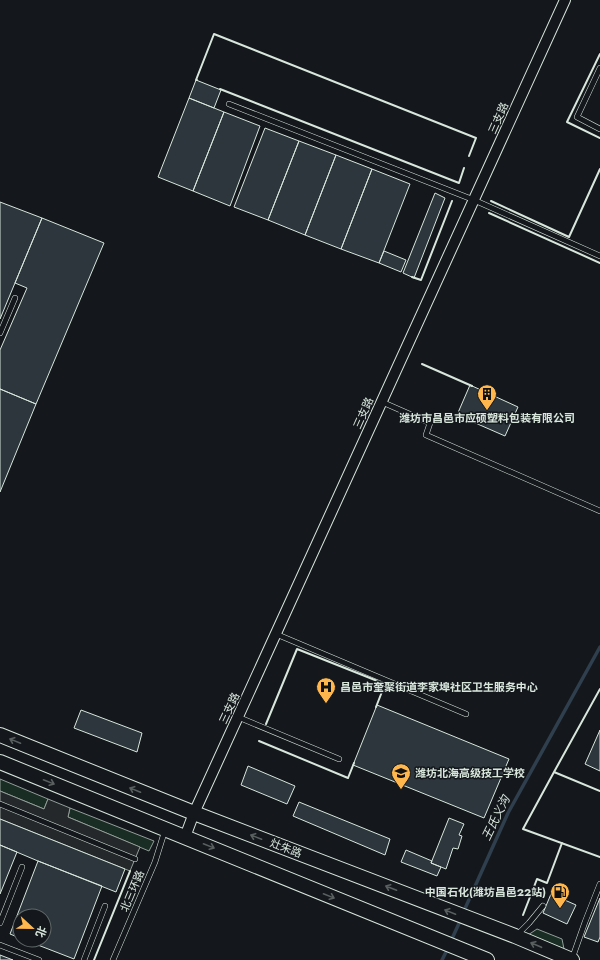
<svg xmlns="http://www.w3.org/2000/svg" width="600" height="960" font-family="Jost,'Noto Sans SC',sans-serif">
<style>
.green{fill:#1a2d24;stroke:#939e99}
.parking{fill:#24282b;stroke:#939e99}
.lines{fill:none;stroke-linecap:round;stroke-linejoin:round}
.stream{stroke:#2f3f4d;stroke-width:3.5}
.building{fill:#2c363c;stroke:#d8e6dc}
.lane-casing{stroke:#d8e6dc;stroke-width:6}
.street-casing{stroke:#d8e6dc;stroke-width:12}
.secondary-casing{stroke:#d8e6dc;stroke-width:16}
.lane{stroke:#14181c;stroke-width:5}
.street{stroke:#14181c;stroke-width:10}
.secondary{stroke:#14181c;stroke-width:14}
.wall{stroke:#d8e6dc;stroke-width:2}
.oneway{stroke:#59605f}
.labels{text-anchor:middle;dominant-baseline:central;stroke-width:3;stroke-linejoin:round;paint-order:stroke}
.street-label{font-size:11px;fill:#d8e6dc;stroke:#14181c}
.poi-label{font-size:11px;font-weight:bold;fill:#d8e6dc;stroke:#14181c;text-anchor:start}
.water-label{font-size:12px;font-style:italic;fill:#d8e6dc;stroke:#14181c}
</style>
<rect width="100%" height="100%" fill="#14181c"/>
<!-- green -->
<path class="green" d="M0,779L48,799L44,809L0,791Z
M70,808L154,841L149,851L68,817Z
M537,929L562,939L564,949L528,935Z"/>
<!-- parking -->
<path class="parking" d="M0,791L44,809L48,799L70,808L68,817L140,847L130,871L0,819Z"/>
<g class="lines">
<!-- stream -->
<path class="stream" d="M463,913L508,813L600,647
M450,943L461,919
M442,960L448,948"/>
</g>
<!-- building -->
<path class="building" d="M196,80L221,90L214,108L189,98Z
M189,98L224,112L193,191L158,177Z
M224,112L260,126L230,206L193,191Z
M265,128L299,141L268,220L234,207Z
M299,141L336,155L305,235L268,220Z
M336,155L372,169L341,249L305,235Z
M372,169L410,184L379,263L341,249Z
M435,193L445,198L414,278L403,273Z
M0,202L42,218L0,319Z
M42,218L104,243L36,404L0,389V350L27,288L15,283Z
M384,251L406,260L401,272L379,263Z
M470,385L518,407L505,436L457,415Z
M0,389L36,404L0,492Z
M377,705L509,759L484,818L353,765Z
M81,710L142,733L137,752L74,728Z
M600,730V771L585,764Z
M248,766L295,786L287,804L241,785Z
M299,802L390,839L385,855L293,816Z
M449,818L464,824L459,835L462,836L458,849L453,848L446,869L431,863Z
M0,819L125,869L116,892L38,861L0,845Z
M0,845L17,852L0,894Z
M406,850L432,861L431,863L441,867L437,876L401,862Z
M38,861L102,886L74,959L25,940H44V916H20V938L10,934Z
M551,894L576,905L567,924L543,913Z
M600,898V937L598,942L584,937Z
M0,955L13,960H0Z"/>
<g class="lines">
<defs>
<path id="lane" d="M600,68L577,117L600,129
M229,104L474,200L600,256
M0,333L15,298
M382,402L430,423L426,435L600,511
M276,634L466,714
M238,717L339,759
M0,804L135,859
M0,923L22,867
M516,936L529,923L543,906
M0,945L39,960
M572,959L585,922L600,884
M84,960L105,906
M113,960L155,862L165,830"/>
<path id="street" d="M185,837L194,813L565,0"/>
<path id="secondary" d="M0,735L194,813L515,936L572,960
M0,762L487,960"/>
</defs>
<!-- lane casing -->
<use href="#lane" class="lane-casing"/>
<!-- street casing -->
<use href="#street" class="street-casing"/>
<!-- secondary casing -->
<use href="#secondary" class="secondary-casing"/>
<!-- lane -->
<use href="#lane" class="lane"/>
<!-- street -->
<use href="#street" class="street"/>
<!-- secondary -->
<use href="#secondary" class="secondary"/>
<!-- wall -->
<path class="wall" d="M600,54L567,122L600,138
M197,80H196L214,34L476,138L469,156
M220,89L459,183L464,168
M491,201L569,237L600,169
M489,213L600,263
M412,277L421,280L452,201
M422,364L472,386
M266,724L297,649L385,684L376,707
M259,741L348,778L354,763
M554,772L600,689
M600,791L554,772L523,829L600,857
M523,915L537,879L547,883L562,843
M94,960L130,871"/>
</g>
<!-- one-way arrows -->
<defs><path id="oneway-shaft" d="M-6 0H5M1.5-3L5.5 0L1.5 3" fill="none" stroke-width="1.6" stroke-linecap="round" stroke-linejoin="round"/></defs>
<g class="oneway">
<use href="#oneway-shaft" transform="translate(15 741) rotate(-158)"/>
<use href="#oneway-shaft" transform="translate(49 782) rotate(22)"/>
<use href="#oneway-shaft" transform="translate(135 790) rotate(-158)"/>
<use href="#oneway-shaft" transform="translate(256 837) rotate(-159)"/>
<use href="#oneway-shaft" transform="translate(209 846) rotate(22)"/>
<use href="#oneway-shaft" transform="translate(391 888) rotate(-159)"/>
<use href="#oneway-shaft" transform="translate(329 896) rotate(22)"/>
<use href="#oneway-shaft" transform="translate(450 912) rotate(-158)"/>
<use href="#oneway-shaft" transform="translate(536 945) rotate(-157)"/>
</g>
<!-- icons -->
<defs>
<symbol id="building-pin" viewBox="-11 -11 22 30"><path d="M0 17L-7.5 6A9.5 9.5 0 1 1 7.5 6Z" fill="#ffb74d" stroke="#14181c"/><path d="M-4-6H4V6H1V3H-1V6H-4ZM-2.5-4.3h1.7v1.8h-1.7ZM.8-4.3h1.7v1.8H.8ZM-2.5-1h1.7V.8h-1.7ZM.8-1h1.7V.8H.8Z" fill="#111"/></symbol>
<symbol id="hospital-pin" viewBox="-11 -11 22 30"><path d="M0 17L-7.5 6A9.5 9.5 0 1 1 7.5 6Z" fill="#ffb74d" stroke="#14181c"/><path d="M-5-5h3v3.5h4V-5h3V5h-3V1.5h-4V5h-3Z" fill="#111"/></symbol>
<symbol id="school-pin" viewBox="-11 -11 22 30"><path d="M0 17L-7.5 6A9.5 9.5 0 1 1 7.5 6Z" fill="#ffb74d" stroke="#14181c"/><path d="M0-5L7-2L0 1L-7-2ZM-4 1L0 2.5L4 1V4Q0 6-4 4Z" fill="#111"/></symbol>
<symbol id="fuel-pin" viewBox="-11 -11 22 30"><path d="M0 17L-7.5 6A9.5 9.5 0 1 1 7.5 6Z" fill="#ffb74d" stroke="#14181c"/><path d="M-5.5-6h7V0h2V4h1.3V-2.5L3-4.5l.8-.8L6-3V5H2.5V1h-1V6h-7ZM-4.2-4.7v3.2H.2V-4.7Z" fill="#111"/></symbol>
</defs>
<g fill-rule="evenodd">
<use href="#building-pin" x="476" y="383" width="22" height="30"/>
<use href="#hospital-pin" x="315" y="676" width="22" height="30"/>
<use href="#school-pin" x="390" y="762" width="22" height="30"/>
<use href="#fuel-pin" x="549" y="881" width="22" height="30"/>
</g>
<g class="labels">
<!-- street labels -->
<g class="street-label">
<text transform="translate(498 118) rotate(-66)">三支路</text>
<text transform="translate(363 413) rotate(-66)">三支路</text>
<text transform="translate(229 708) rotate(-65)">三支路</text>
<text transform="translate(286 848) rotate(21)">灶朱路</text>
<text transform="translate(132 891) rotate(-67)">北三环路</text>
</g>
<!-- poi labels -->
<g class="poi-label">
<text x="487" y="418" text-anchor="middle">潍坊市昌邑市应硕塑料包装有限公司</text>
<text x="340" y="687">昌邑市奎聚街道李家埠社区卫生服务中心</text>
<text x="415" y="773">潍坊北海高级技工学校</text>
<text x="546" y="892" text-anchor="end">中国石化(潍坊昌邑22站)</text>
</g>
<!-- water labels -->
<g class="water-label">
<text transform="translate(496 818) rotate(-64)">王氏义沟</text>
</g>
</g>
<!-- north arrow -->
<g transform="translate(32 928) rotate(112)"><circle r="19" fill="#14181c" stroke="#626a69"/>
<path d="M0-3L7 15L0 10L-7 15Z" fill="#ffb74d"/>
<text y="-6" font-size="11" font-weight="bold" text-anchor="middle" fill="#d8e6dc">北</text>
</g>
</svg>
